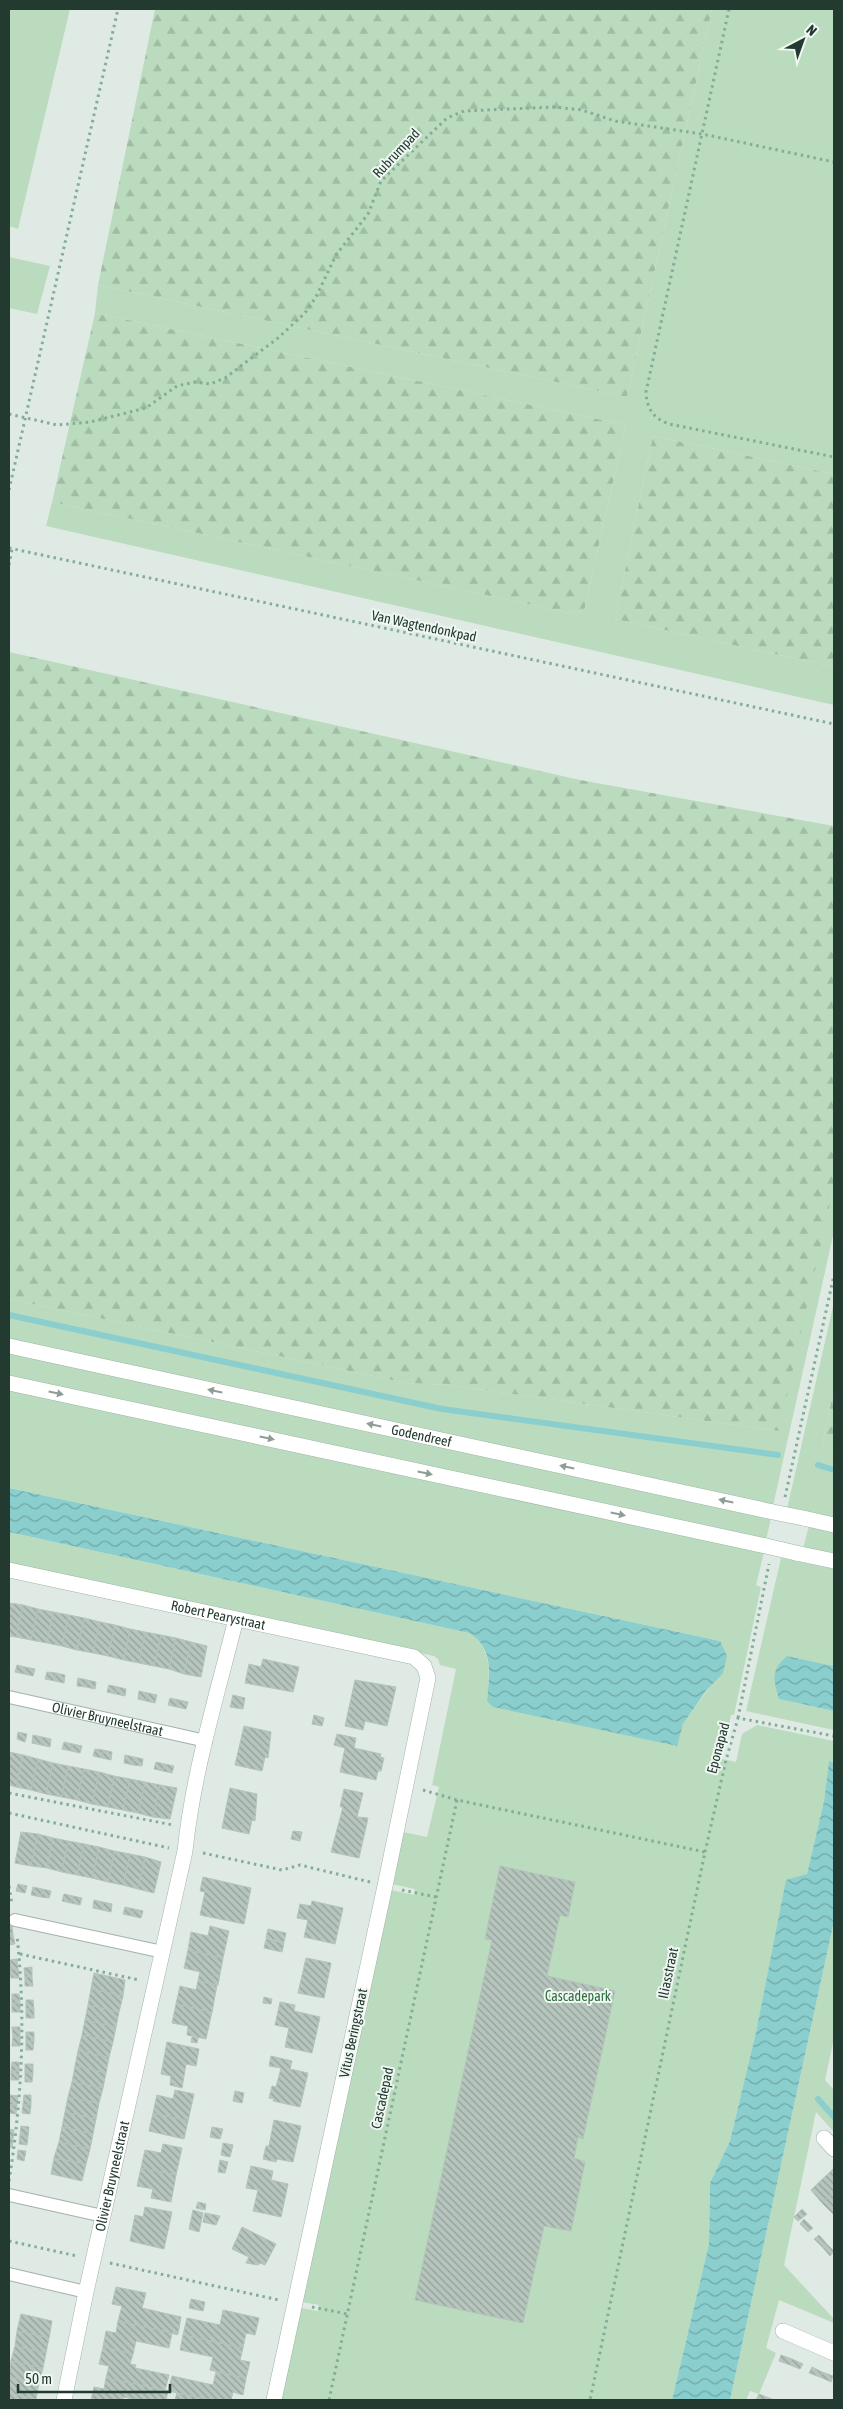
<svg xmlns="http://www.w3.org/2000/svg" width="843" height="2409" font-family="'Asap Condensed',sans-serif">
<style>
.green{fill:#badbbd}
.forest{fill:url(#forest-firs)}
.water{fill:url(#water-waves)}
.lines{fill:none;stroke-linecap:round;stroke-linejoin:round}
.stream{stroke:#8acecd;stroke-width:6}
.building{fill:url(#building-back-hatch);stroke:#b3c4ba}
.lane-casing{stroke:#a3b2aa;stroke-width:14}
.street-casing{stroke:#a3b2aa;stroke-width:16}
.secondary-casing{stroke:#a0b6aa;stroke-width:16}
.path{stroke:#82ad98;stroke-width:3;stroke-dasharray:2.5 4;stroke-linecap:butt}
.lane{stroke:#fff;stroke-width:12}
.street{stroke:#fff;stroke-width:15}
.secondary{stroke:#fff;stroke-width:15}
.secondary-bridge-casing{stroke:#a0b6aa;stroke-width:16;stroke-linecap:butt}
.secondary-bridge{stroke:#fff;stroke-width:15}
.oneway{fill:#909c97}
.labels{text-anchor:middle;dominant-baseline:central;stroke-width:4;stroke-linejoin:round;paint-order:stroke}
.street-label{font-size:14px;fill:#223a2f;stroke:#f0f7f3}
.park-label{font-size:14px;fill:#2e6f3c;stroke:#f0f7f3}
</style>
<defs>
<pattern id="forest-firs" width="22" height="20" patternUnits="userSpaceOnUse" patternTransform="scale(1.25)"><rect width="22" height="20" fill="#badbbd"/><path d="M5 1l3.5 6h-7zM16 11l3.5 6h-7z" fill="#a0bda3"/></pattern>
<pattern id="water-waves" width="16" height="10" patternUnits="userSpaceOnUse" patternTransform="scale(1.25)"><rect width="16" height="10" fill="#8acecd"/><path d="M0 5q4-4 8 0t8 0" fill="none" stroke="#70a8a7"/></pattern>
<pattern id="building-back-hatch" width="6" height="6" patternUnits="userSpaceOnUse" patternTransform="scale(1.25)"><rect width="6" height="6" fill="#b6c5bd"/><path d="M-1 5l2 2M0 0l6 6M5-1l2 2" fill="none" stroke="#94a19a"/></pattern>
</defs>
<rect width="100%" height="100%" fill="#e0eae4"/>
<!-- green -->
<path class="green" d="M9,9H70L18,229L9,226Z
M712,9H834V474L653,436L615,619L834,667V705L46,526L52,502L570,613L584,611L626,425L95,313L98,285L627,397Z
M9,257L50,266L37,314L9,308Z
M834,1186V1231L773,1506L9,1340V1299L406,1383L449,1385L778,1431Z
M834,1302V1388L822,1446L834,1450V1519L787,1509Z
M9,1353L771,1517L766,1541L9,1378Z
M9,1389L764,1552L756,1585L761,1587L734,1715H731L722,1759L736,1762L742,1734L757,1725L834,1741V1763L829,1762L824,1801L807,1874L757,2028L730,2141L710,2183L709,2244L672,2400H281L301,2308L318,2311L319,2305L302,2302L391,1890L414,1895L415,1889L392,1884L403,1832L427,1837L439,1787L432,1785L456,1669L440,1665L438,1659L434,1656L9,1564V1532L469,1633C494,1649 489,1675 487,1701L676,1746L683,1724L712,1684L720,1641L9,1488Z
M809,1525L834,1531V1556L803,1549Z
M781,1558L834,1569V1666L787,1656L779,1699L834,1711V1730L746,1711Z
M834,1921V2038L825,2080L834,2090V2132L816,2112L784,2265L834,2319V2323L779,2300L766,2348L776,2353L759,2394L750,2391L746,2400H730Z"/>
<!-- forest -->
<path class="forest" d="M155,9H712L627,397L98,285Z
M95,313L626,425L584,611L570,613L52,502Z
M653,436L834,474V667L615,619Z
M9,652L580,780L834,826V1186L779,1431L449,1385L406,1383L9,1299Z
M834,1388V1450L822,1446Z"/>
<!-- water -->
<path class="water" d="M9,1488L720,1641L727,1656L723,1673L706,1691L683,1724L677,1746L493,1707L487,1701C489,1675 495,1649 469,1633L9,1532Z
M787,1656L834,1666V1711L779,1699C773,1679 771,1670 787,1656Z
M829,1761L834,1763V1921L730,2400H672L709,2244L710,2183L730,2141L757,2028L786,1880L807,1874L824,1801Z"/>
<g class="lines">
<!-- stream -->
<path class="stream" d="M9,1315L442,1409L778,1455
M818,1465L834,1470
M818,2099L834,2117"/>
</g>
<!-- building -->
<path class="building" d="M9,1603L23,1605L16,1637L9,1636Z
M23,1605L38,1609L31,1640L16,1637Z
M38,1609L53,1612L47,1643L31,1640Z
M53,1612L69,1615L62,1646L47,1643Z
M69,1615L84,1618L77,1650L62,1646Z
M84,1618L100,1622L93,1653L77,1650Z
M100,1622L115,1625L108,1656L93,1653Z
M115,1625L130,1629L124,1660L108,1656Z
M130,1629L145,1632L139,1663L124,1660Z
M145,1632L161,1635L154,1666L139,1663Z
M161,1635L176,1638L169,1669L154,1666Z
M176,1638L191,1642L184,1674L169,1669Z
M191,1642L207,1646L201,1677L184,1674Z
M263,1659L299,1667L293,1692L245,1683L249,1664L261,1667Z
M17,1665L25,1667L24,1674L15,1672Z
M25,1667L35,1669L33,1676L24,1674Z
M47,1672L56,1673L55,1681L45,1679Z
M56,1673L65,1675L64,1683L55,1681Z
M78,1678L87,1680L86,1687L77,1686Z
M87,1680L96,1682L95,1689L86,1687Z
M355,1680L396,1687L387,1726L365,1721L363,1730L345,1726Z
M109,1685L118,1687L116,1694L107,1692Z
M118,1687L126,1689L125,1696L116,1694Z
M139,1691L148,1693L146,1701L138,1699Z
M148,1693L157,1695L155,1703L146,1701Z
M233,1695L245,1698L243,1709L230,1707Z
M170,1698L179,1700L177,1707L168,1705Z
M179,1700L188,1702L186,1709L177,1707Z
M314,1715L324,1718L322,1726L312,1724Z
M244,1726L271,1732L268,1758L265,1757L262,1771L235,1765Z
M18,1732L27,1734L25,1742L17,1739Z
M337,1734L356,1738L354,1748L381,1754L380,1757L384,1758L381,1771H378L376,1780L340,1772L345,1748L334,1745Z
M33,1735L42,1737L41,1745L32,1743Z
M42,1737L51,1739L50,1747L41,1745Z
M64,1742L73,1744L71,1751L62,1749Z
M73,1744L82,1746L80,1753L71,1751Z
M95,1749L103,1750L102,1758L93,1756Z
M103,1750L112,1752L111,1760L102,1758Z
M9,1752L23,1755L16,1787L9,1785Z
M23,1755L38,1759L31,1790L16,1787Z
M125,1755L134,1757L133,1765L124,1763Z
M134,1757L143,1759L142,1766L133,1765Z
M38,1759L53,1763L46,1794L31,1790Z
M156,1762L165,1764L163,1771L154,1769Z
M53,1763L68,1766L62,1797L46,1794Z
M165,1764L174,1766L172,1773L163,1771Z
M68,1766L84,1769L77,1800L62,1797Z
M84,1769L99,1772L92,1804L77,1800Z
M99,1772L114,1776L108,1807L92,1804Z
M114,1776L130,1779L123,1810L108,1807Z
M130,1779L145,1782L138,1813L123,1810Z
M145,1782L160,1785L153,1817L138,1813Z
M160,1785L177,1788L170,1819L153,1817Z
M230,1788L257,1794L255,1821L252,1820L249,1834L222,1828Z
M344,1789L363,1793L357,1817L368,1818L359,1858L331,1852L343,1807H340Z
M293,1831L302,1832L300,1841L291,1839Z
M21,1832L38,1834L31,1866L15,1863Z
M38,1834L53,1838L47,1868L31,1866Z
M53,1838L68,1841L62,1872L47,1868Z
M68,1841L84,1844L77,1875L62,1872Z
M84,1844L99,1847L92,1878L77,1875Z
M99,1847L114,1851L108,1882L92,1878Z
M114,1851L130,1854L123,1885L108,1882Z
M130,1854L145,1857L138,1889L123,1885Z
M145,1857L161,1862L154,1893L138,1889Z
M500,1866L575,1882L568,1917L560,1915L547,1976L615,1991L584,2134L583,2139L578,2137L574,2158L585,2162L571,2231L544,2226L523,2323L415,2300L492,1940L485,1939Z
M203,1877L251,1888L244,1924L200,1915L205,1892L200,1891Z
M18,1884L27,1886L25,1893L16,1891Z
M33,1887L42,1889L41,1897L31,1895Z
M42,1889L51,1891L49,1898L41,1897Z
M64,1894L73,1896L71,1903L62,1901Z
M73,1896L82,1898L80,1905L71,1903Z
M94,1900L103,1902L102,1910L93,1908Z
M312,1901L343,1908L335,1944L304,1937L308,1920L297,1918L300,1904L311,1906Z
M103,1902L112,1904L111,1912L102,1910Z
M125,1907L134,1909L132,1916L123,1914Z
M134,1909L143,1911L141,1918L132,1916Z
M9,1926H12L13,1935H9Z
M210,1926L229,1931L223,1958L188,1950L191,1932L208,1936Z
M268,1929L286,1933L284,1942L266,1938Z
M9,1935H13L15,1944L9,1945Z
M266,1939L284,1943L282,1952L264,1948Z
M188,1950L223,1958L218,1985L198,1981L200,1972L184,1968Z
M306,1958L331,1963L324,1998L298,1993Z
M17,1959L18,1969H10V1960Z
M32,1967V1977H25L24,1968Z
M10,1969H18L19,1978H11Z
M94,1973L125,1980L123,1996L91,1989Z
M25,1977H32L33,1986H25Z
M198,1981L217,1985L212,2012L176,2004L180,1986L196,1990Z
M91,1989L123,1996L119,2012L88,2005Z
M12,1994H19L20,2003H12Z
M264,1997L272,1999L271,2004L263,2003Z
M26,2000H33L34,2009H26Z
M280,2002L295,2005L294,2011L320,2017L312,2053L285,2047L289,2028L275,2025Z
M12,2003H20V2012H12Z
M176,2004L212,2012L206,2039L187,2035L188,2026L172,2023Z
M88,2005L119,2012L116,2027L85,2020Z
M26,2009H34V2018H26Z
M85,2020L116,2027L113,2042L82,2035Z
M12,2027H20V2037H13Z
M26,2032H34V2041H26Z
M82,2035L113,2042L109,2057L78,2051Z
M13,2037H20V2046H12Z
M192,2037L198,2038L197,2043L191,2042Z
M26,2041H34L33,2050H26Z
M167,2042L199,2049L196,2066L186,2064L182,2088L170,2085L171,2076L161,2074Z
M78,2051L109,2057L106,2073L75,2066Z
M271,2056L292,2061L290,2069L308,2073L300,2107L273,2101L274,2099L269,2098L272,2086L276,2087L281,2068L269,2066Z
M12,2062H19V2071H11Z
M25,2064H33V2073H25Z
M75,2066L106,2073L103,2088L72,2082Z
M11,2071H19V2080H11Z
M25,2073H33L32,2082H25Z
M72,2082L103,2088L99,2103L68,2097Z
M175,2090L194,2094L188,2121L153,2113L157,2095L173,2099Z
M235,2091L244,2093L242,2103L233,2101Z
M10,2095L18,2096L17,2105H9Z
M24,2095H31V2105L23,2104Z
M68,2097L99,2103L96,2119L65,2112Z
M23,2104L31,2105L30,2114L22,2113Z
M9,2105H17L16,2114L9,2113Z
M65,2112L96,2119L93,2134L62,2127Z
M153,2113L188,2121L184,2139L149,2131Z
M274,2120L301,2126L293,2162L277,2159L276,2162L263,2159L266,2146H269Z
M21,2126L29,2127L28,2136L20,2135Z
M62,2127L93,2134L90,2149L59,2142Z
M212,2127L223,2129L220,2139L210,2137Z
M9,2129L14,2130L13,2139L9,2138Z
M20,2135L28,2136L27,2145L19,2144Z
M9,2138L13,2139L12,2148L9,2147Z
M59,2142L90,2149L86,2164L54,2158Z
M223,2143L233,2145L230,2157L221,2155Z
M163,2144L182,2148L176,2175L141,2168L145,2150L161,2153Z
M18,2150L26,2151L24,2161L17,2159Z
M54,2158L86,2164L82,2181L51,2174Z
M220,2160L228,2162L225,2173L218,2172Z
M251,2166L273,2171L271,2180L288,2184L281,2217L253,2211L258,2190L246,2188Z
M141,2168L176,2175L171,2202L151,2198L153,2189L137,2186Z
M833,2169L834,2192L822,2203L811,2190Z
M834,2192V2215L822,2203Z
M198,2202L206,2204L205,2210L196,2208Z
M145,2207L172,2212L164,2249L130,2241L135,2215L143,2217Z
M802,2209L807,2214L798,2221L794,2217Z
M193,2210L203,2213L199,2232L189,2229Z
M205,2213L220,2216L216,2225L203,2222Z
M804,2219L813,2228L808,2232L800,2224Z
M242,2227L276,2244L265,2265L260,2263L258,2265L246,2263L249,2257L232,2249Z
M819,2235L827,2244L823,2248L814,2239Z
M827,2244L834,2251L830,2256L823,2248Z
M116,2287L146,2293L142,2308L181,2317L178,2334L118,2321L122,2306L112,2304Z
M191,2299L205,2302L203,2311L189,2308Z
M223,2310L259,2318L255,2335L246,2333L243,2348L183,2335L187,2318L220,2325Z
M21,2314L52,2321L49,2338L17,2331Z
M118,2321L178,2334L177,2335L172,2333L169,2348L136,2341L133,2354L103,2347L106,2331L116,2333Z
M17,2331L49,2338L46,2353L15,2346Z
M183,2335L243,2348L240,2360L250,2362L246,2378L210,2370L213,2357L180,2350Z
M15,2346L46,2353L43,2368L11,2361Z
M103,2347L133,2354L130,2364L136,2365L135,2368L169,2375L165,2390L106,2378L109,2366L99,2364Z
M781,2355L792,2359L790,2365L779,2361Z
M792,2359L803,2364L800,2369L790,2365Z
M11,2361L43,2368L39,2383L9,2377Z
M812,2367L822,2372L820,2377L809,2373Z
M216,2372L246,2378L243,2395L233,2392L231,2400H212L168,2391L172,2376L213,2385Z
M822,2372L833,2376L831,2382L820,2377Z
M9,2377L39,2383L36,2399L9,2393Z
M106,2378L168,2391L166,2400H139L123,2397V2400H91L94,2387L104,2389Z
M9,2393L36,2399V2400H9Z
M177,2393L212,2400H175Z
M759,2394L774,2400H756Z"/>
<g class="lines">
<defs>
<g id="lane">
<path id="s1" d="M9,1697L206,1741"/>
<path d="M15,1920L163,1952"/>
<path d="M9,2195L103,2216"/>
<path d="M9,2274L86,2292"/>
</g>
<g id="street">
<path id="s2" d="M9,1570L414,1657L424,1666L428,1678L385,1886L274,2400"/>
<path d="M824,2138L834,2149"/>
<path d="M783,2331L834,2353"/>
<path id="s3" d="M64,2400L86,2292L185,1851C193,1773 217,1695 236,1619"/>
</g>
<g id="secondary">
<path id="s4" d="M9,1346L773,1512"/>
<path d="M9,1383L766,1546"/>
<path d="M803,1518L834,1525"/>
<path d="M796,1553L834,1561"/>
</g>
</defs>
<!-- lane casing -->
<use href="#lane" class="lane-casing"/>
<!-- street casing -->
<use href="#street" class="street-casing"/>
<!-- secondary casing -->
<use href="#secondary" class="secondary-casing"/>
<!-- path -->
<path class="path" d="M729,9L646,392C647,409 653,418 669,424L834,457
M9,414L57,425L90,422L146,408L177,386L195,382L210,384L225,378L278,338L305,313L316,297L336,255L368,214L381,181L447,118L464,111L555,107L582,110L615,121L702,134L834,162
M9,490L118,9
M9,548L834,724
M9,565L12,549
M785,1497L834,1275
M738,1718L769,1564
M423,1790L457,1800L705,1852L590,2400
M9,1793L173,1825
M9,1813L169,1848
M705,1852L726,1760L738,1718L834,1736
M203,1853L282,1870L300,1865L370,1882
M9,1886L12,1905
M402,1890L436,1897
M20,1954L139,1980
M9,2181C22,2099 26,2018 17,1936
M9,2241L77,2256
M110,2263L279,2300
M312,2307L347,2314
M329,2400L457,1800"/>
<!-- lane -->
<use href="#lane" class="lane"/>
<!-- street -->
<use href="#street" class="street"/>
<!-- secondary -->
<use href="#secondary" class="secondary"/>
<defs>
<path id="secondary-bridge" d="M773,1512L803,1518
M766,1546L796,1553"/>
</defs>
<!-- secondary-bridge casing -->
<use href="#secondary-bridge" class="secondary-bridge-casing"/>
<!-- secondary-bridge -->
<use href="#secondary-bridge" class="secondary-bridge"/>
</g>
<!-- one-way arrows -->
<defs><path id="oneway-solid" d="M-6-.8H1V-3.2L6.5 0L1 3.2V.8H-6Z" transform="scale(1.25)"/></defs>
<g class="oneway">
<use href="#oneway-solid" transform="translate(215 1391) rotate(-168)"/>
<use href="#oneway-solid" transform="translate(56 1393) rotate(12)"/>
<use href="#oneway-solid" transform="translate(374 1425) rotate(-168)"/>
<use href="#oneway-solid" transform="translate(267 1438) rotate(12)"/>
<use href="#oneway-solid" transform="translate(567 1467) rotate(-168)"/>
<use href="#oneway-solid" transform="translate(425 1473) rotate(12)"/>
<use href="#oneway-solid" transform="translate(726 1501) rotate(-168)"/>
<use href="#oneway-solid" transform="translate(618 1514) rotate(12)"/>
</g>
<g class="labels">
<!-- street labels -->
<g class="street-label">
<text transform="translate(396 153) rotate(-47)">Rubrumpad</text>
<text transform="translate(424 626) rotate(12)">Van Wagtendonkpad</text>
<text stroke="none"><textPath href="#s4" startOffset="422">Godendreef</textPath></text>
<text stroke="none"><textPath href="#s2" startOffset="214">Robert Pearystraat</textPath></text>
<text stroke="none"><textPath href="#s1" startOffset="101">Olivier Bruyneelstraat</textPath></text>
<text transform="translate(718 1748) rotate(-75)">Eponapad</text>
<text transform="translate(668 1973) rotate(-78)">Iliasstraat</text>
<text transform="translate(353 2033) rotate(-78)">Vitus Beringstraat</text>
<text transform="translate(382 2098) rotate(-78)">Cascadepad</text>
<text stroke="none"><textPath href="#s3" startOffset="229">Olivier Bruyneelstraat</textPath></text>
</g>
<!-- park labels -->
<g class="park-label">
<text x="578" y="1996">Cascadepark</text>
</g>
</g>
<!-- border -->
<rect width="843" height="2409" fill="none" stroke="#223a2f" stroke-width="20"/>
<!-- north arrow -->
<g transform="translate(803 40) rotate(41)" stroke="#f0f7f3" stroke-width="4" paint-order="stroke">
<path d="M0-4L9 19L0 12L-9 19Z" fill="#223a2f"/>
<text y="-8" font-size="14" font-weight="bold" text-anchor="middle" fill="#223a2f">N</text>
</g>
<!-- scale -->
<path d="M18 2384v8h152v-8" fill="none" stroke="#223a2f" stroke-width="2.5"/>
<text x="25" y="2384" font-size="15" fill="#223a2f" stroke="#f0f7f3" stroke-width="4" paint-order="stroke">50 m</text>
</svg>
